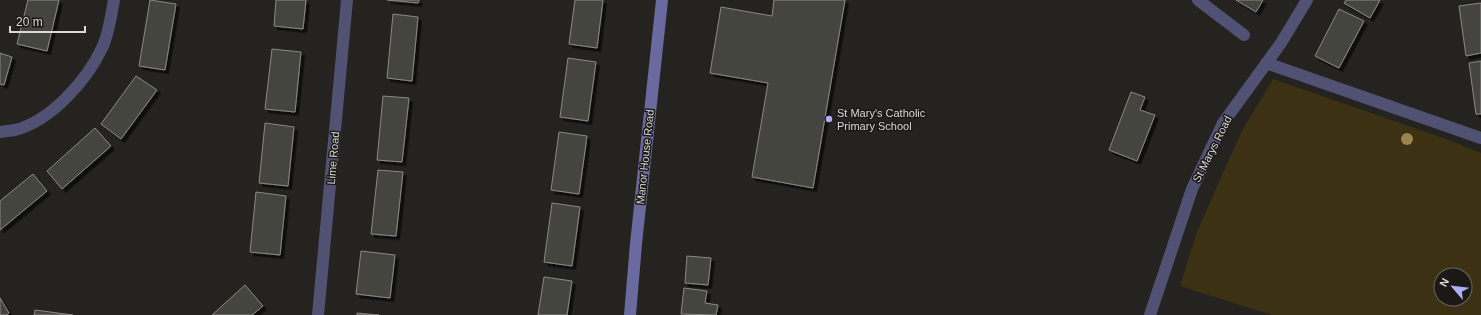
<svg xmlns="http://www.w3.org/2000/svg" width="1481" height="315" font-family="Helvetica,sans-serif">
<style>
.green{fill:#3c3113;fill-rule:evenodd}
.building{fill:#454440;stroke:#8b8985;filter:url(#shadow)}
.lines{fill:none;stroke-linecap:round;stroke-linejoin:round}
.street{stroke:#515173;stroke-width:12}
.secondary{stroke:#6b6aa0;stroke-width:12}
.tree{fill:#99844e}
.poi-dot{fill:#aeaefb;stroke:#1b1916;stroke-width:1.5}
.labels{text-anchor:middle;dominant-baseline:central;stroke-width:3;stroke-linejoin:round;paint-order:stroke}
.poi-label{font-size:11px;fill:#dad9d7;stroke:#1b1916;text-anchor:start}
.street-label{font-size:11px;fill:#dad9d7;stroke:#1b1916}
</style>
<defs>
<filter id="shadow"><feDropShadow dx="3.5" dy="3.5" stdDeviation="0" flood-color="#0009"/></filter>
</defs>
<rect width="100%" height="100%" fill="#24231f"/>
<!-- green -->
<path class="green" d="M1273,79L1449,140L1481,153V315H1272L1180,286L1197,232L1221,177L1243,129ZM1441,275H1465V299H1441Z"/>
<!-- building -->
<path class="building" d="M28,0H59L47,51L17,44Z
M150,0L176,4L165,70L139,66Z
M276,0H306L303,29L274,26Z
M387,0H419L418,3Z
M575,0H603L597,48L569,44Z
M774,0H845L813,188L752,177L768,83L710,73L721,7L772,16Z
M1236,0H1263L1256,12Z
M1346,0H1380L1370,18L1344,3Z
M1481,3V53L1466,56L1459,6Z
M1339,9L1364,21L1339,68L1315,56Z
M393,14L418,17L412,81L387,78Z
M272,49L301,52L295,112L265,109Z
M0,53L12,57L4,85L0,84Z
M568,58L596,62L588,121L560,117Z
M1481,61V114H1476L1469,63Z
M136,76L157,90L121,139L101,124Z
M1131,92L1145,97L1140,110L1155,115L1137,161L1109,150Z
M383,96L409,98L402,162L377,160Z
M265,123L294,127L288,186L259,183Z
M95,128L111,146L62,189L47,171Z
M559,132L587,136L579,194L551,190Z
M378,170L403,172L396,236L371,234Z
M33,174L47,191L0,230V201Z
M256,192L286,196L280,255L250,252Z
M552,203L580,207L572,266L544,262Z
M361,251L395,255L390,298L356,294Z
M687,256L711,258L708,285L685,283Z
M544,277L572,281L567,315H538Z
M245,285L263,306L252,315H212Z
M684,288L707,291L705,303L718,305L716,315L681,314Z
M0,298L9,313L7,315H0Z
M35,310L73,315H34Z
M357,313L379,315H357Z"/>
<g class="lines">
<!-- street -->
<path class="street" d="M1198,0L1244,35
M1266,63L1481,138
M0,132C5,131 10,131 15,130C51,121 87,80 102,48C109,34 111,15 114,0
M318,315L347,0
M1150,315L1192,189L1223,123L1281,43L1307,0"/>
<!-- secondary -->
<path class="secondary" d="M630,315L636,244L662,0"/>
</g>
<!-- trees -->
<circle class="tree" cx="1407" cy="139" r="6"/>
<!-- markers -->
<circle class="poi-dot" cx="829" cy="119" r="4"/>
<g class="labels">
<!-- poi labels -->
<g class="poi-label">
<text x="837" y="113">St Mary's Catholic<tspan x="837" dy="13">Primary School</tspan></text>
</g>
<!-- street labels -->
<g class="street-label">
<text transform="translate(1212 149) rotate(-63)">St Marys Road</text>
<text transform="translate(645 157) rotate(-84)">Manor House Road</text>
<text transform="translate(333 158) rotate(-85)">Lime Road</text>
</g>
</g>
<!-- north arrow -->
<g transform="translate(1453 287) rotate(298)"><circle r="19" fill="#1b1916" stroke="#676663"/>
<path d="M0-3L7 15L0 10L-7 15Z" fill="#aeaefb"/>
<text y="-6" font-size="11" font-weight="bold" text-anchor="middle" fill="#dad9d7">N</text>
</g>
<!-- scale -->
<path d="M10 26v6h75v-6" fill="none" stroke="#dad9d7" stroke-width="2"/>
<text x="16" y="26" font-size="12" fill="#dad9d7" stroke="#1b1916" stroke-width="3" paint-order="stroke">20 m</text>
</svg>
